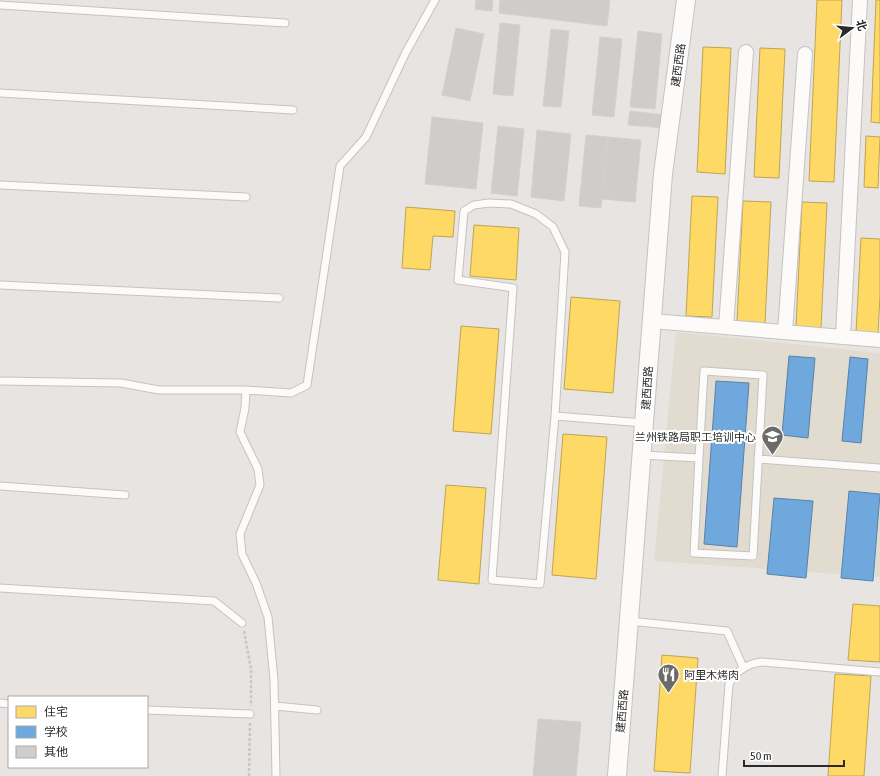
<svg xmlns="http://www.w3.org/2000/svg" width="880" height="776" font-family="'Asap Condensed','Noto Sans SC',sans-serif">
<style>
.education{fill:#e2dbd0}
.homes{fill:#ffd966;stroke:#bfa454}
.schools{fill:#6fa8dc;stroke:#5a82a7}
.building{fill:#cfcdca;stroke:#d3d0cd}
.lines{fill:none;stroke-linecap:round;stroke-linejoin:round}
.service-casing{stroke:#c4c3c3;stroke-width:9}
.minor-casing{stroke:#c4c3c3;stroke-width:16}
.tertiary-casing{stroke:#c4c3c3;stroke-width:20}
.path{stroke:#c6c6c5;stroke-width:2.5;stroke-dasharray:3 2;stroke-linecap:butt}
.service{stroke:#fcfbfa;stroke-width:7}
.minor{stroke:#fcfbfa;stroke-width:14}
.tertiary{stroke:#fcfbfa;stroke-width:18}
.labels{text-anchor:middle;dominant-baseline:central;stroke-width:4;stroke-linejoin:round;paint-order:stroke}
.street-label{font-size:11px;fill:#2a2a2a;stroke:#fff}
.poi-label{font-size:11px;fill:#2a2a2a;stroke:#fff;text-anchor:end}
</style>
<rect width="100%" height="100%" fill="#e8e4e1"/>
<!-- education -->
<path class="education" d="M676,332L880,353V577L654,561Z"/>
<!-- homes -->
<path class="homes" d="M817,0H842L834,182L809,181Z
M876,0H880V123L871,122Z
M703,47L731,48L725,174L697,172Z
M760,48L785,49L779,178L754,177Z
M866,136L880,137L878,188L864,187Z
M692,196L718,197L712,317L686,316Z
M743,201L771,202L765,323L737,321Z
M802,202L827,203L821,328L796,326Z
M406,207L455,211L453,237L433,236L430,270L402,268Z
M474,225L519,228L516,280L470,276Z
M861,238L880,239V295L878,334L856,333Z
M571,297L620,301L613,393L564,389Z
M461,326L499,329L491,434L453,431Z
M563,434L607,437L596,579L552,575Z
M446,485L486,488L479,584L438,580Z
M853,604L880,606V662L848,660Z
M662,655L698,658L690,773L654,771Z
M835,674L871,676L864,776H828Z"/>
<!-- schools -->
<path class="schools" d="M789,356L815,358L808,438L782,435Z
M850,357L868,359L861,443L842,441Z
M716,381L749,383L737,547L704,544Z
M849,491L880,494L873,581L841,578Z
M774,498L813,501L806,578L767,574Z"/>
<!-- building -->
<path class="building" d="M476,0H493L492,11L475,9Z
M500,0H610L607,26L499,13Z
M500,23L520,25L513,96L493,94Z
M456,28L484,34L470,101L442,95Z
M551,29L569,31L561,107L543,106Z
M638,31L662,34L655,109L630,107Z
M600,37L622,39L614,117L592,115Z
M630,111L665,115L664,128L628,125Z
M432,117L483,123L476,189L425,184Z
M498,126L524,129L517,196L491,193Z
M537,130L571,134L564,201L531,197Z
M586,135L608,137L601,208L579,206Z
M608,137L641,140L635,202L602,199Z
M538,719L581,722L576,776H533Z"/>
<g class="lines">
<defs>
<path id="service" d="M0,5L285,23
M0,93L293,110
M0,185L246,197
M0,285L279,298
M0,381L121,383L159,390H246L291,393L307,385L340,166L366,137L406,52L435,0
M246,390L245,408L240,432L258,469L260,485L240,534L242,554L256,583L268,617L274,680L276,776
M555,416L540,584L492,580L513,288L458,280L464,211L474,205L489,203L511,204L536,214L553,227L565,252L555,416L644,423
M642,455L699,458L704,371L763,375L753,556L694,553L699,458
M758,459L880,468
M0,486L125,495
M0,588L214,601L242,623
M629,621L727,631L743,667
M0,703L9,704
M275,706L317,710
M147,710L250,714
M722,776L729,684C736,671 746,664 761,662L880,672"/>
<path id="minor" d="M652,321L880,340
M726,327L746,52
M785,332L805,54
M843,337L860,0"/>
<path id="tertiary" d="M617,776L663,174L686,0"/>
</defs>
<!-- service casing -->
<use href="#service" class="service-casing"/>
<!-- minor casing -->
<use href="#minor" class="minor-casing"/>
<!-- tertiary casing -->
<use href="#tertiary" class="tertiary-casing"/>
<!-- path -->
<path class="path" d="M244,631L251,669V706
M249,776L250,723"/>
<!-- service -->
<use href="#service" class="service"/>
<!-- minor -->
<use href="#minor" class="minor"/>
<!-- tertiary -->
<use href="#tertiary" class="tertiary"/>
</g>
<!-- icons -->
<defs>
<symbol id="university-pin" viewBox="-11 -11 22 30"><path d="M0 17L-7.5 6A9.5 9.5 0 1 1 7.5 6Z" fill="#6c6b6a" stroke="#fff"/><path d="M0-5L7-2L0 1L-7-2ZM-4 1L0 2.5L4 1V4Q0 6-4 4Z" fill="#fff"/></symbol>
<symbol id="restaurant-pin" viewBox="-11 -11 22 30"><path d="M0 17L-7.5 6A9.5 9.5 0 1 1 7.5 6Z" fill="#6c6b6a" stroke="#fff"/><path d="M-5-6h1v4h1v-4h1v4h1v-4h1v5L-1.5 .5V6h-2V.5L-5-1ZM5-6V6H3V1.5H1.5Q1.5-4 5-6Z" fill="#fff"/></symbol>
</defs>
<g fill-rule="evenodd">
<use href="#university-pin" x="760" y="424" width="25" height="34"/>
<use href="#restaurant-pin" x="656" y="662" width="25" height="34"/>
</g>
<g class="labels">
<!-- street labels -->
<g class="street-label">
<text transform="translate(678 65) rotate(-82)">建西西路</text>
<text transform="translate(647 388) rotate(-86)">建西西路</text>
<text transform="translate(622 711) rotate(-85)">建西西路</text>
</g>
<!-- poi labels -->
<g class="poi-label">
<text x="756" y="437">兰州铁路局职工培训中心</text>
<text x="684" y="675" text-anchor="start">阿里木烤肉</text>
</g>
</g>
<!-- legend -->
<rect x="8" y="696" width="140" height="72" fill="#ffffff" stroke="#aaaaaa"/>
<rect x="16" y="706" width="20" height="12" fill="#ffd966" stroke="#aaaaaa"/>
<text x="44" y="716" font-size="12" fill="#2a2a2a">住宅</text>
<rect x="16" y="726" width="20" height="12" fill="#6fa8dc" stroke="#aaaaaa"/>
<text x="44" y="736" font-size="12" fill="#2a2a2a">学校</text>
<rect x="16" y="746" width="20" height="12" fill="#cfcdca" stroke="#aaaaaa"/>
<text x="44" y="756" font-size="12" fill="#2a2a2a">其他</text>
<!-- north arrow -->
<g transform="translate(852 28) rotate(74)" stroke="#ffffff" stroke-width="3" paint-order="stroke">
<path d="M0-3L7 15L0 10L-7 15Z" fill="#2a2a2a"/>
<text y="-6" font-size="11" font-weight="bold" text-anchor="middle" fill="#2a2a2a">北</text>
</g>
<!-- scale -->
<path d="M744 760v6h100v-6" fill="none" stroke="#2a2a2a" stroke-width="2"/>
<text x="750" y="760" font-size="12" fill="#2a2a2a" stroke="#ffffff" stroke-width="3" paint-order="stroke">50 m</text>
</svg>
